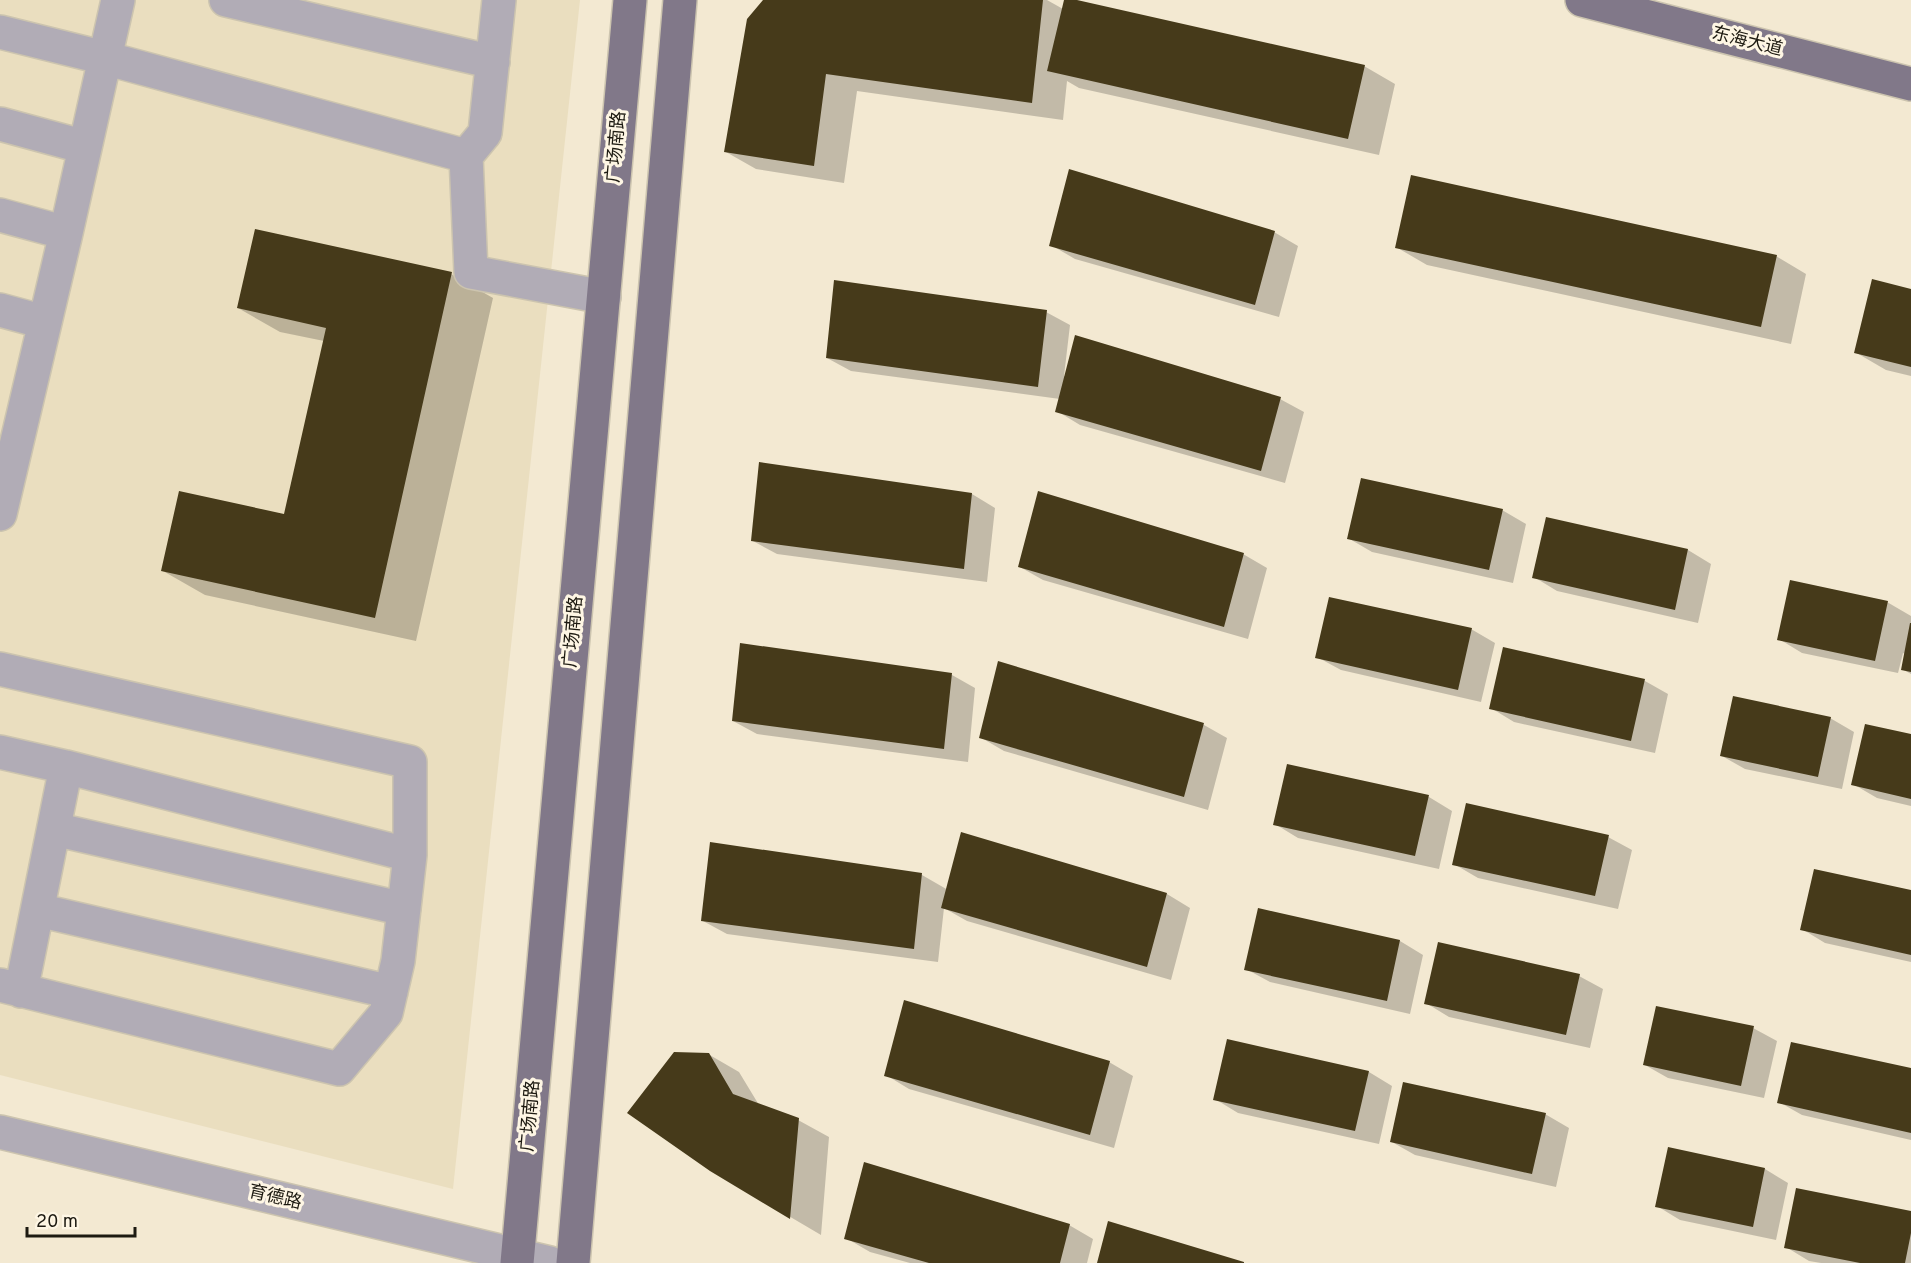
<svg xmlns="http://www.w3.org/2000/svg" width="1911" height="1263" font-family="Overpass,'Noto Sans SC',sans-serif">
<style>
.built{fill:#eadebf}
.shadow{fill:#0003}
.building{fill:#463a1a}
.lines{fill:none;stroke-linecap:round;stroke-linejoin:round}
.minor-casing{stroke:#ccc4af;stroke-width:36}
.major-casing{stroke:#ccc4af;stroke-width:36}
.minor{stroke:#b1acb6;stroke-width:33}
.major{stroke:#817889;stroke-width:33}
.labels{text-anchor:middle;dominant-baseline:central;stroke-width:6;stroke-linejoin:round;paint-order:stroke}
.street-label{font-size:18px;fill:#1d1a11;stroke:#fef6e4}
</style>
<rect width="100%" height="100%" fill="#f3e9d2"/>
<!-- built -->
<path class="built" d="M0,0H580L453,1189L0,1075Z"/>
<!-- shadow -->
<path class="shadow" d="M765,0H1047L1063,9L1065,0H1071L1364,66L1395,84L1379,155L1079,88L1067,81L1063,120L857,91L844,183L756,169L726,152Z
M1274,232L1298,246L1279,317L1075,259L1051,245Z
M1396,247L1776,256L1806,274L1791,344L1427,265Z
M451,274L493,298L416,641L205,595L163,571L286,515L324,341L280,332L238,308Z
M1911,290V376L1886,370L1855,352Z
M1046,312L1070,325L1064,376L1280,399L1304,412L1285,483L1080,425L1057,411L1060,399L851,371L827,358Z
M972,494L995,508L987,582L777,554L753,541Z
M1502,510L1526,524L1513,583L1372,552L1348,538Z
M1688,550L1711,564L1698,623L1557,591L1534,577Z
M1243,554L1267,568L1248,639L1043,580L1020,567Z
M1887,602L1911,616V674L1902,669L1905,654L1903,653L1898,673L1802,653L1779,639Z
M1471,629L1495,643L1481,702L1341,670L1317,657Z
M1504,649L1645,681L1668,694L1655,753L1514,722L1491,708Z
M999,663L1204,725L1227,738L1208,810L1004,751L980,737Z
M952,675L975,688L968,762L757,734L733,721Z
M1830,718L1854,732L1842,789L1745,769L1722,756Z
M1911,736V806L1877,798L1853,784Z
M1288,765L1429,797L1452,811L1439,869L1298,838L1275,824Z
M962,834L1167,894L1190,908L1171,980L967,921L944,908L938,962L727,934L703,921L711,844L922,875L948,890Z
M1608,837L1632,850L1618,909L1478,878L1454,864Z
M1911,892V962L1825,943L1802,929Z
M1259,910L1400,941L1423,955L1410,1014L1270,982L1246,969Z
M1579,976L1603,989L1590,1048L1449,1017L1426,1003Z
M1753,1028L1777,1041L1764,1098L1668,1078L1645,1065Z
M708,1054L739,1072L759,1105L798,1120L829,1137L821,1235L711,1170Z
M1109,1062L1133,1076L1114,1148L909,1089L886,1075Z
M1911,1070V1140L1802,1115L1779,1102Z
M1369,1072L1392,1086L1379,1144L1238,1113L1215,1099Z
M1545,1114L1569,1128L1556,1187L1415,1155L1392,1142Z
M1669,1149L1765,1169L1788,1183L1776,1240L1680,1220L1657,1206Z
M1911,1212V1263H1821L1809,1261L1786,1247Z
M1069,1225L1093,1239L1087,1263H910L870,1252L846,1238Z"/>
<!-- building -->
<path class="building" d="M763,0H1043L1032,103L826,74L814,166L724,152L747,19Z
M1064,0H1077L1365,65L1348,139L1047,71Z
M1069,169L1275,231L1255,305L1049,246Z
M1411,175L1777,255L1761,327L1395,248Z
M255,229L452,272L375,618L161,571L179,491L284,514L326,328L237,308Z
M1872,279L1911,289V367L1854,353Z
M834,280L1047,310L1038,387L826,358Z
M1075,335L1281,397L1261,471L1055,412Z
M759,462L972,493L964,569L751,541Z
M1361,478L1503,509L1489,570L1347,539Z
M1038,491L1244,553L1224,627L1018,567Z
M1546,517L1688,549L1675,610L1532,578Z
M1790,580L1888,601L1875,661L1777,640Z
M1329,597L1472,628L1458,690L1315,658Z
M1910,623H1911V672L1901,670Z
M740,643L952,673L944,749L732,721Z
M1503,647L1645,679L1631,741L1489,709Z
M998,661L1204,723L1184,797L979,738Z
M1733,696L1831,717L1818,777L1720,756Z
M1865,724L1911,734V799L1851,785Z
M1287,764L1429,795L1415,856L1273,825Z
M1466,803L1609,835L1595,896L1452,865Z
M961,832L1167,893L1147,967L941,908Z
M710,842L922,873L914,949L701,921Z
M1814,869L1911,890V955L1800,930Z
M1258,908L1400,940L1387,1001L1244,970Z
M1438,942L1580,974L1566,1035L1424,1004Z
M904,1000L1110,1061L1090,1135L884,1076Z
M1656,1006L1754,1026L1741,1086L1643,1065Z
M1227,1039L1369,1071L1355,1131L1213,1100Z
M1791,1042L1911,1068V1133L1777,1103Z
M674,1052L709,1053L733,1094L799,1118L790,1219L710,1171L627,1113Z
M1403,1082L1546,1113L1532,1174L1390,1142Z
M1668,1147L1765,1168L1753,1227L1655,1207Z
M864,1162L1070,1224L1060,1263H929L844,1239Z
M1796,1188L1911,1211V1233L1905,1263H1860L1784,1248Z
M1108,1221L1244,1262V1263H1097Z"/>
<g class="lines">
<defs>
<path id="minor" d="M226,0L493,62
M499,0L485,133L466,156L471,272L604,297
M0,32L105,58L466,156
M0,124L85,147
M0,215L66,233
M0,310L44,322
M0,514L66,233L118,0
M0,669L410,762V855L398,961L386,1013L339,1069L0,985
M0,752L66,767L410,855
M54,829L404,909
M38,910L391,992
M21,991L66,767
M0,1132L550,1263"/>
<path id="major" d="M1582,0L1911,84
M517,1263L630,0
M573,1263L680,0"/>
</defs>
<!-- minor casing -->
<use href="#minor" class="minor-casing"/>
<!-- major casing -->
<use href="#major" class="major-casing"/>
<!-- minor -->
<use href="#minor" class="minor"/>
<!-- major -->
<use href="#major" class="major"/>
</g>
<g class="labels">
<!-- street labels -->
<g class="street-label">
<text transform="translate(1747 42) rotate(14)">东海大道</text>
<text transform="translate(617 147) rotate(-85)">广场南路</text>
<text transform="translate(574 632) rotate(-85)">广场南路</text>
<text transform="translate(531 1116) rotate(-85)">广场南路</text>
<text transform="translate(275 1198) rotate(13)">育德路</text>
</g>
</g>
<!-- scale -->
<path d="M27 1227v9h108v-9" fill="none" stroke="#1d1a11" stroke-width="3"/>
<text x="36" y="1227" font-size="18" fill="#1d1a11" stroke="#fef6e4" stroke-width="4.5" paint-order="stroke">20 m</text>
</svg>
